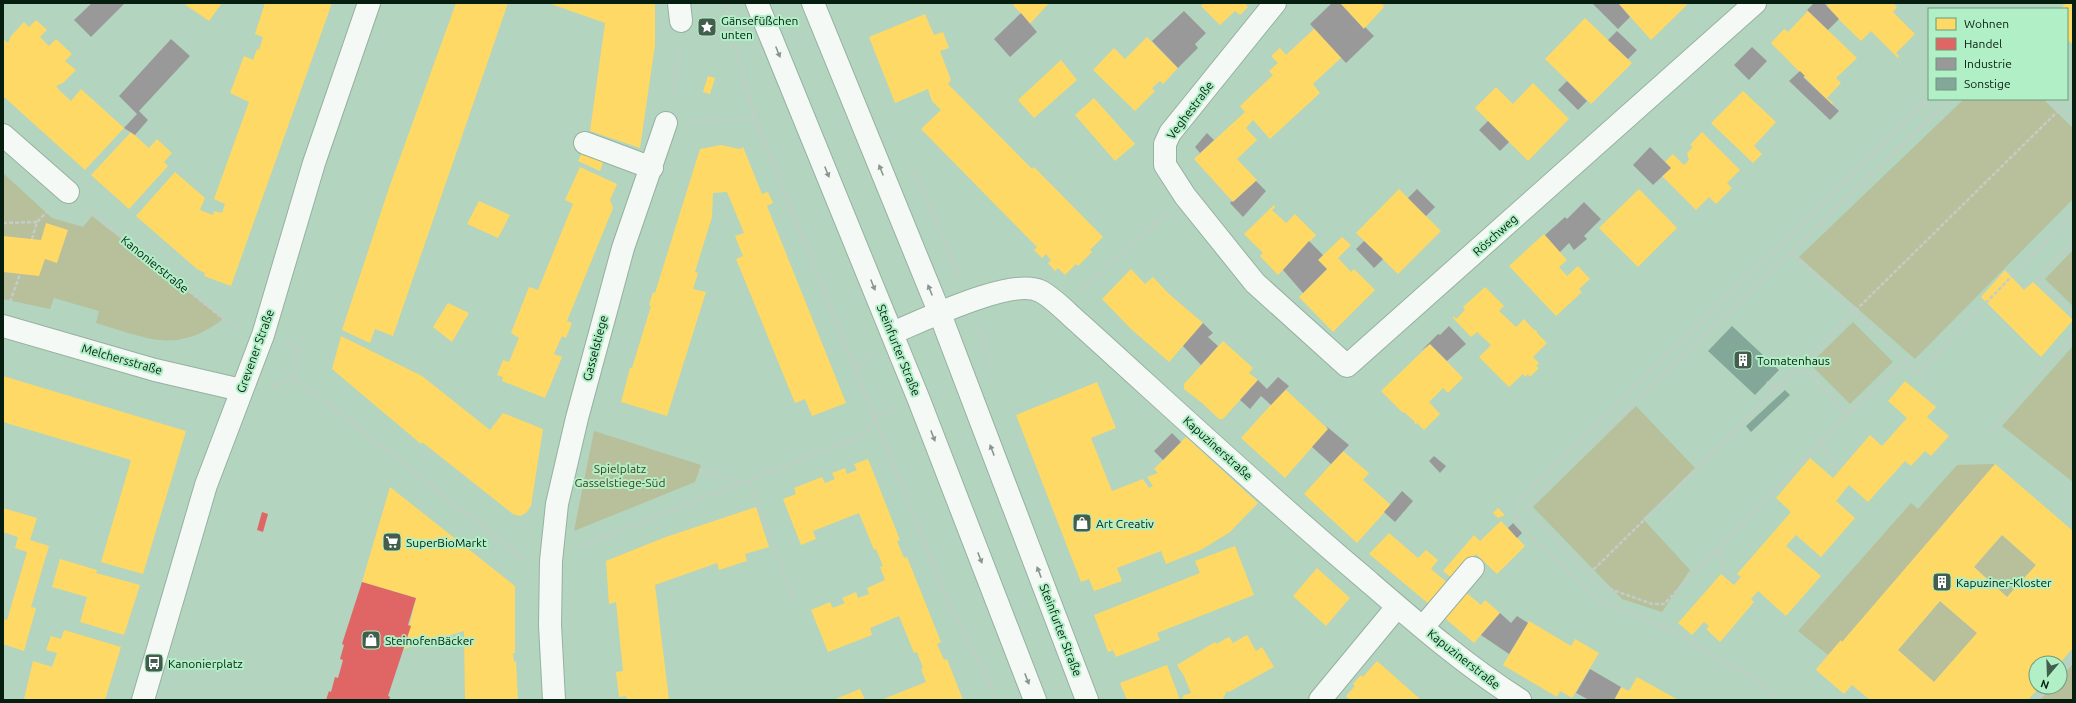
<svg xmlns="http://www.w3.org/2000/svg" width="2076" height="703" font-family="Ubuntu,sans-serif">
<style>
.green{fill:#b7bf9b}
.homes{fill:#ffd966;fill-rule:evenodd}
.shops{fill:#e06666}
.industry{fill:#999}
.building{fill:#83a799}
.lines{fill:none;stroke-linecap:round;stroke-linejoin:round}
.minor-casing{stroke:#96b1a0;stroke-width:24}
.major-casing{stroke:#96b1a0;stroke-width:24}
.path{stroke:#c3cdc6;stroke-width:2.5;stroke-dasharray:4 2;stroke-linecap:butt}
.minor{stroke:#f4f9f5;stroke-width:22}
.major{stroke:#f4f9f5;stroke-width:22}
.oneway{fill:#89968e}
.labels{text-anchor:middle;dominant-baseline:central;stroke-width:4;stroke-linejoin:round;paint-order:stroke}
.poi-label{font-size:12px;fill:#061e10;stroke:#b1efc6;text-anchor:start}
.street-label{font-size:12px;fill:#061e10;stroke:#b1efc6}
.park-label{font-size:12px;fill:#473e1a;stroke:#b1efc6}
</style>
<rect width="100%" height="100%" fill="#b3d4be"/>
<!-- green -->
<path class="green" d="M1964,99H2043L2073,128V199L1915,359L1799,257Z
M3,173L52,218L83,227L92,216L223,319C176,355 147,338 96,323L99,311L54,298L50,309L3,299Z
M2073,250V306L2045,279Z
M1853,322L1893,362L1850,404L1810,364Z
M2073,346V482L2002,426Z
M1636,406L1695,468L1643,519L1690,570L1662,612L1622,599L1533,507Z
M594,431L701,465L695,482L574,531Z
M1995,464L1842,642L1840,641L1828,655L1798,631L1911,503L1918,509L1957,465Z
M2002,535L2036,565L2007,597L1974,567Z
M1940,601L1977,633L1934,682L1898,650Z
M2073,664V700H2040L2052,687H2060V678Z"/>
<!-- homes -->
<path class="homes" d="M183,3H222L209,21Z
M265,3H332L231,286L204,276L205,273L197,269L136,216L175,172L205,198L200,210L213,215L214,211L222,213L225,204L214,199L249,102L230,93L244,56L253,60L257,49L259,50L263,37L255,34Z
M456,3H508L393,336L375,329L370,343L342,330L389,188Z
M548,3H655V45L640,148L590,131L605,23Z
M1015,3H1049L1030,24L1013,5Z
M1204,3H1245L1248,7L1240,15L1235,11L1220,25L1201,6Z
M1340,3H1382L1384,7L1364,29Z
M1618,3H1685L1687,5L1651,40Z
M1830,3H1893L1897,7L1893,12L1915,34L1896,53L1899,56L1898,58L1871,31L1861,41L1826,7Z
M2066,3H2073V45L2067,39V9H2060Z
M1807,10L1857,58L1836,78L1841,83L1827,98L1833,103L1832,105L1771,43L1784,29L1788,32L1807,12Z
M925,14L934,35L943,32L949,48L940,51L951,80L948,84L1032,169L1034,167L1103,237L1090,250L1092,252L1078,266L1076,264L1065,275L1058,268L1055,271L1048,263L1051,260L1046,254L1042,258L1034,250L1037,247L921,129L941,110L932,101L928,89L895,103L869,37Z
M1585,18L1632,63L1591,104L1545,59Z
M36,20L47,30L40,37L49,46L56,39L72,54L65,61L76,70L63,83L56,86L60,91L71,101L81,89L124,128L85,170L3,96V39L8,43L11,36L24,22L29,27Z
M1315,28L1342,57L1313,84L1320,93L1270,139L1253,120L1246,128L1257,140L1237,159L1257,180L1233,202L1194,159L1245,112L1240,106L1273,75L1269,71L1278,63L1271,56L1280,48L1286,55Z
M1147,37L1178,68L1163,84L1160,81L1152,88L1155,91L1135,111L1093,70L1114,48L1125,59Z
M1061,60L1077,80L1034,118L1018,100Z
M708,76L715,78L710,94L703,92Z
M1533,83L1569,119L1528,161L1475,108L1496,87L1513,104Z
M1743,91L1776,122L1754,146L1762,154L1753,163L1711,123Z
M1094,98L1135,144L1115,161L1075,115Z
M131,132L149,148L157,139L172,153L164,162L168,166L129,209L91,175Z
M1702,132L1740,170L1727,183L1732,188L1716,204L1709,197L1696,210L1662,176L1671,168L1665,162L1673,154L1684,165L1689,160L1687,153L1693,147L1690,145Z
M721,145L740,149L743,147L762,194L768,192L773,203L767,206L846,403L812,416L805,399L795,403L736,259L743,256L735,236L744,233L727,192L713,193L712,217L695,272L698,273L693,289L706,292L667,416L621,402L630,368H632L651,306L649,305L653,292L655,293L700,149Z
M583,151L604,160L600,171L578,161Z
M580,167L617,184L610,200L613,208L567,321L572,323L566,338L562,336L554,354L562,357L545,398L502,381L503,377L497,375L503,360L509,362L519,338L511,333L529,287L538,290L573,204L565,200Z
M1399,189L1441,231L1398,274L1356,233Z
M1639,189L1677,228L1638,267L1599,228Z
M479,201L510,215L498,238L467,224Z
M1274,205L1275,207L1272,210L1286,223L1295,214L1316,235L1278,275L1260,256L1263,253L1244,234Z
M46,223L68,230L57,263L45,259L39,276L3,272V236L41,240Z
M1544,234L1567,260L1559,267L1567,276L1578,266L1590,279L1579,289L1582,292L1556,316L1509,266Z
M1342,237L1351,245L1338,258L1351,272L1354,269L1375,290L1333,332L1299,297L1327,269L1318,260Z
M1131,269L1145,284L1153,277L1169,294L1203,323L1169,362L1131,329L1102,299Z
M2005,270L2024,290L2033,282L2073,320L2041,357L1981,297Z
M1485,287L1504,306L1499,311L1516,327L1524,319L1534,330L1537,331V333L1547,343L1533,357L1539,363L1536,366L1539,368L1530,377L1528,374L1525,377L1523,374L1509,387L1479,357L1491,345L1477,332L1471,337L1453,318L1454,316L1456,319L1465,310L1463,307Z
M448,303L469,313L452,342L433,327Z
M341,336L422,376L490,430L503,413L543,429L531,506L526,513L520,516L513,514L422,442L421,444L332,369Z
M1223,341L1253,368L1249,373L1258,380L1223,419H1219L1202,403L1184,389V384Z
M1430,344L1463,378L1448,393L1443,388L1429,402L1440,414L1424,430L1417,423L1415,425V422L1404,412L1403,413L1381,391Z
M3,376L186,431L143,574L101,562L131,460L3,422Z
M1905,381L1936,407L1927,417L1949,436L1931,456L1925,451L1911,466L1905,461L1868,502L1849,485L1836,501L1855,518L1821,557L1796,535L1786,546L1821,576L1786,616L1758,591L1751,599L1754,602L1720,642L1706,629L1709,626L1704,622L1692,635L1678,623L1721,574L1734,585L1741,577L1737,574L1791,512L1776,498L1810,458L1833,478L1870,435L1882,446L1907,418L1888,401Z
M1097,382L1116,428L1091,438L1112,491L1143,479L1149,488L1153,486L1147,477L1158,473L1154,469L1186,437L1258,503L1230,532L1201,550L1166,564L1161,551L1117,568L1122,581L1094,591L1089,579L1081,582L1016,415Z
M1285,389L1328,429L1285,478L1241,438Z
M1343,451L1369,473L1363,480L1391,505L1357,543L1304,494Z
M868,459L900,540L897,541L904,558L907,557L941,642L937,644L944,660L947,659L963,700H881L926,682L921,669L923,668L917,652L914,653L899,616L870,628L872,635L828,652L811,610L830,602L833,608L845,603L842,598L856,592L858,598L869,594L867,588L885,580L880,567L883,566L876,549L874,550L859,513L813,531L816,539L801,545L783,499L796,494L794,488L822,477L825,483L835,479L832,473L845,468L847,474L857,470L854,464Z
M1995,464L2073,531V648L2060,663H2036L2037,690L2028,700H1870L1852,685L1844,694L1816,670L1817,668L1841,640L1842,642ZM2002,535L2036,565L2007,597L1974,567ZM1940,601L1977,633L1934,682L1898,650Z
M390,487L515,586V653H513L514,662L516,661L518,700H465L464,631L404,649L416,598L362,582Z
M756,507L769,547L745,554L747,561L719,570L717,563L655,585L669,700H627L626,696L619,697L616,672L623,671L616,602L609,604L606,561L663,538Z
M3,508L37,518L30,540L49,546L31,607L36,608L24,651L3,644V619L7,620L27,552L15,548L18,537L3,532Z
M1498,508L1505,515L1498,518L1493,513Z
M1501,521L1525,546L1497,574L1476,554L1453,579L1443,571L1474,535L1480,541Z
M1389,533L1418,558L1426,550L1438,560L1431,569L1449,584L1430,605L1369,554Z
M1235,546L1254,595L1157,633L1160,640L1116,657L1113,650L1108,652L1094,615L1200,573L1195,561Z
M60,559L97,570L96,573L140,585L124,635L80,622L87,597L52,587Z
M1317,568L1350,598L1326,626L1293,596Z
M1462,589L1481,605L1485,600L1500,613L1474,643L1440,614Z
M1529,621L1571,646L1575,639L1599,653L1572,698L1560,691L1557,697L1503,665Z
M64,630L121,647L105,700L24,699L33,661L52,667L57,653L46,650L51,636L61,639Z
M1247,635L1256,651L1262,647L1274,667L1229,692L1227,691L1223,698L1225,700H1181L1184,695L1191,693L1184,676L1177,665L1215,642L1216,644L1229,637L1233,643Z
M1377,661L1420,699L1419,700H1350L1346,696L1355,686L1353,684L1361,675L1363,677Z
M1167,665L1180,700H1127L1120,683Z
M1637,677L1673,697L1678,700H1614L1621,687L1629,691Z
M860,689L865,700H833Z"/>
<!-- shops -->
<path class="shops" d="M262,512L268,514L263,532L257,530Z
M362,582L416,598L408,625L411,626L388,696L390,697L389,700H326L329,691L331,692L335,677L338,678L343,660L340,659L344,645L342,644Z"/>
<!-- industry -->
<path class="industry" d="M92,3H125L91,37L74,20Z
M1332,3H1340L1364,29L1365,27L1374,36L1346,63L1310,24Z
M1592,3H1618L1630,17L1618,29Z
M1814,3H1824L1839,19L1828,30L1807,10Z
M1184,11L1206,33L1195,44L1198,48L1178,68L1152,41Z
M1021,13L1037,32L1010,57L994,39Z
M1617,31L1637,50L1628,59L1608,40Z
M171,39L190,56L139,111L148,120L135,135L124,128L137,114L119,96Z
M1752,47L1767,61L1749,80L1734,65Z
M1800,71L1805,76L1803,77L1839,111L1830,120L1789,81Z
M1567,81L1587,101L1578,110L1558,90Z
M1488,121L1509,142L1500,151L1479,130Z
M1207,133L1214,140L1200,153L1195,147Z
M1650,147L1671,168L1653,185L1633,165Z
M1256,181L1266,191L1243,217L1230,203L1232,201L1233,202Z
M1417,189L1435,207L1426,216L1408,198Z
M1584,202L1601,219L1584,236L1587,239L1574,250L1569,243L1560,252L1545,235L1565,217L1567,219Z
M1309,241L1323,255L1318,260L1327,269L1303,293L1283,270Z
M1364,241L1383,259L1374,268L1356,249Z
M1203,323L1213,333L1208,337L1218,346L1201,365L1183,346Z
M1449,326L1466,344L1447,361L1430,344L1421,351L1438,334L1440,335Z
M1278,377L1289,386L1271,405L1261,396L1250,409L1240,400L1258,380L1267,389Z
M1326,426L1349,445L1331,464L1312,447L1328,429Z
M1172,433L1181,442L1163,460L1154,451Z
M1434,456L1446,466L1440,473L1429,461Z
M1402,491L1413,501L1395,522L1384,512Z
M1513,523L1522,533L1517,538L1508,528Z
M1500,613L1511,623L1517,616L1528,623L1509,654L1481,635Z
M1590,669L1621,687L1614,700H1589L1576,693Z"/>
<!-- building -->
<path class="building" d="M1732,326L1779,370L1755,395L1708,351Z
M1785,390L1790,395L1751,432L1746,426Z"/>
<g class="lines">
<defs>
<path id="minor" d="M679,3L681,21
M1275,3L1170,133L1165,144V165L1185,196L1255,283L1347,366L1755,3
M3,135L68,192
M585,143L652,168
M3,326L155,370L241,390
M892,333C922,321 1011,277 1040,291C1054,298 1067,313 1080,324C1173,408 1265,494 1361,575C1412,619 1463,664 1520,700
M1423,627L1473,568
M554,700L550,625L551,561L557,504L577,418L623,248L666,123
M1320,700L1397,607"/>
<path id="major" d="M757,3L919,400L1035,700
M813,3L940,314L1087,700
M143,700L206,485L263,335L314,163L369,3"/>
</defs>
<!-- minor casing -->
<use href="#minor" class="minor-casing"/>
<!-- major casing -->
<use href="#major" class="major-casing"/>
<!-- path -->
<path class="path" d="M725,3L741,69L755,118L952,611L984,671L996,700
M672,98L680,46
M2049,99L2073,121
M692,122L755,118
M910,168L924,193L960,278
M87,208L227,322L239,326
M3,223L37,222
M32,239L37,222L49,210
M2073,243L2038,279L2073,312
M1791,251L1906,361L1925,378
M1081,290L1167,213
M10,302L20,274
M980,325L989,364L987,367
M287,344L299,348L292,378
M1906,361L1848,414L1802,365L1854,312L2060,109
M1802,365L1589,574L1602,586L1652,604H1664L1848,414
M856,372L871,351
M1919,372L2073,213
M1767,382L1776,390
M272,386L292,378L330,405L525,560
M1991,431L2073,336
M1822,441L1832,463L1837,467L1832,473L1835,475
M699,470L739,482
M748,479L794,599
M578,547L866,434L874,416L895,409
M1718,549L1723,568L1737,581
M1589,574L1525,508L1950,99
M2060,674L2073,659
M1776,696L1742,670L1730,666L1674,631L1599,600L1527,533L1518,523L1514,505L1929,98
M2037,700L2048,687"/>
<!-- minor -->
<use href="#minor" class="minor"/>
<!-- major -->
<use href="#major" class="major"/>
</g>
<!-- one-way arrows -->
<defs><path id="oneway-solid" d="M-6-.8H1V-3.2L6.5 0L1 3.2V.8H-6Z"/></defs>
<g class="oneway">
<use href="#oneway-solid" transform="translate(778 52) rotate(68)"/>
<use href="#oneway-solid" transform="translate(881 170) rotate(-112)"/>
<use href="#oneway-solid" transform="translate(827 172) rotate(68)"/>
<use href="#oneway-solid" transform="translate(873 285) rotate(68)"/>
<use href="#oneway-solid" transform="translate(930 290) rotate(-112)"/>
<use href="#oneway-solid" transform="translate(933 436) rotate(69)"/>
<use href="#oneway-solid" transform="translate(992 450) rotate(-111)"/>
<use href="#oneway-solid" transform="translate(980 558) rotate(69)"/>
<use href="#oneway-solid" transform="translate(1039 572) rotate(-111)"/>
<use href="#oneway-solid" transform="translate(1027 679) rotate(69)"/>
</g>
<!-- icons -->
<defs>
<symbol id="sight-square" viewBox="-11 -11 22 22"><rect x="-9" y="-9" width="18" height="18" rx="4" fill="#435e4d" stroke="#b1efc6"/><path d="M0-6L1.8-2.2L6-1.7L2.9 1.2L3.7 5.4L0 3.3L-3.7 5.4L-2.9 1.2L-6-1.7L-1.8-2.2Z" fill="#fff"/></symbol>
<symbol id="building-square" viewBox="-11 -11 22 22"><rect x="-9" y="-9" width="18" height="18" rx="4" fill="#435e4d" stroke="#b1efc6"/><path d="M-4-6H4V6H1V3H-1V6H-4ZM-2.5-4.3h1.7v1.8h-1.7ZM.8-4.3h1.7v1.8H.8ZM-2.5-1h1.7V.8h-1.7ZM.8-1h1.7V.8H.8Z" fill="#fff"/></symbol>
<symbol id="shop-square" viewBox="-11 -11 22 22"><rect x="-9" y="-9" width="18" height="18" rx="4" fill="#435e4d" stroke="#b1efc6"/><path d="M-5-2.5h2.3a2.7 3.5 0 0 1 5.4 0H5L5.5 6h-11ZM-1.5-2.5h3a1.5 2.3 0 0 0-3 0Z" fill="#fff"/></symbol>
<symbol id="supermarket-square" viewBox="-11 -11 22 22"><rect x="-9" y="-9" width="18" height="18" rx="4" fill="#435e4d" stroke="#b1efc6"/><path d="M-6-5.5h2.5l.6 2H6L4.5 2H-2.5L-4.4-4H-6ZM-1.5 3.2a1.3 1.3 0 1 0 .1 0ZM3 3.2a1.3 1.3 0 1 0 .1 0Z" fill="#fff"/></symbol>
<symbol id="bus-square" viewBox="-11 -11 22 22"><rect x="-9" y="-9" width="18" height="18" rx="4" fill="#435e4d" stroke="#b1efc6"/><path d="M-5-6H5V4H4V6H2V4H-2V6H-4V4H-5ZM-3.5-4V0h7V-4ZM-3.5 1.2v1.5H-2V1.2ZM2 1.2v1.5H3.5V1.2Z" fill="#fff"/></symbol>
</defs>
<g fill-rule="evenodd">
<use href="#sight-square" x="696" y="16" width="22" height="22"/>
<use href="#building-square" x="1732" y="349" width="22" height="22"/>
<use href="#shop-square" x="1071" y="512" width="22" height="22"/>
<use href="#supermarket-square" x="381" y="531" width="22" height="22"/>
<use href="#building-square" x="1931" y="571" width="22" height="22"/>
<use href="#shop-square" x="360" y="629" width="22" height="22"/>
<use href="#bus-square" x="143" y="652" width="22" height="22"/>
</g>
<g class="labels">
<!-- poi labels -->
<g class="poi-label">
<text x="721" y="20">Gänsefüßchen<tspan x="721" dy="14">unten</tspan></text>
<text x="1757" y="360">Tomatenhaus</text>
<text x="1096" y="523">Art Creativ</text>
<text x="406" y="542">SuperBioMarkt</text>
<text x="1956" y="582">Kapuziner-Kloster</text>
<text x="385" y="640">SteinofenBäcker</text>
<text x="168" y="663">Kanonierplatz</text>
</g>
<!-- street labels -->
<g class="street-label">
<text transform="translate(1190 110) rotate(-53)">Veghestraße</text>
<text transform="translate(1495 235) rotate(-42)">Röschweg</text>
<text transform="translate(155 264) rotate(39)">Kanonierstraße</text>
<text transform="translate(595 348) rotate(-75)">Gasselstiege</text>
<text transform="translate(899 350) rotate(68)">Steinfurter Straße</text>
<text transform="translate(255 351) rotate(-70)">Grevener Straße</text>
<text transform="translate(122 359) rotate(16)">Melchersstraße</text>
<text transform="translate(1218 448) rotate(42)">Kapuzinerstraße</text>
<text transform="translate(1061 630) rotate(69)">Steinfurter Straße</text>
<text transform="translate(1464 659) rotate(38)">Kapuzinerstraße</text>
</g>
<!-- park labels -->
<g class="park-label">
<text x="620" y="468">Spielplatz<tspan x="620" dy="14">Gasselstiege-Süd</tspan></text>
</g>
</g>
<!-- border -->
<rect width="2076" height="703" fill="none" stroke="#061e10" stroke-width="8"/>
<!-- legend -->
<rect x="1928" y="8" width="140" height="92" fill="#b1efc6" stroke="#6d9b7d"/>
<rect x="1936" y="18" width="20" height="12" fill="#ffd966" stroke="#6d9b7d"/>
<text x="1964" y="28" font-size="12" fill="#061e10">Wohnen</text>
<rect x="1936" y="38" width="20" height="12" fill="#e06666" stroke="#6d9b7d"/>
<text x="1964" y="48" font-size="12" fill="#061e10">Handel</text>
<rect x="1936" y="58" width="20" height="12" fill="#999999" stroke="#6d9b7d"/>
<text x="1964" y="68" font-size="12" fill="#061e10">Industrie</text>
<rect x="1936" y="78" width="20" height="12" fill="#83a799" stroke="#6d9b7d"/>
<text x="1964" y="88" font-size="12" fill="#061e10">Sonstige</text>
<!-- north arrow -->
<g transform="translate(2048 675) rotate(199)"><circle r="19" fill="#b1efc6" stroke="#6d9b7d"/>
<path d="M0-3L7 15L0 10L-7 15Z" fill="#435e4d"/>
<text y="-6" font-size="11" font-weight="bold" text-anchor="middle" fill="#061e10">N</text>
</g>
</svg>
